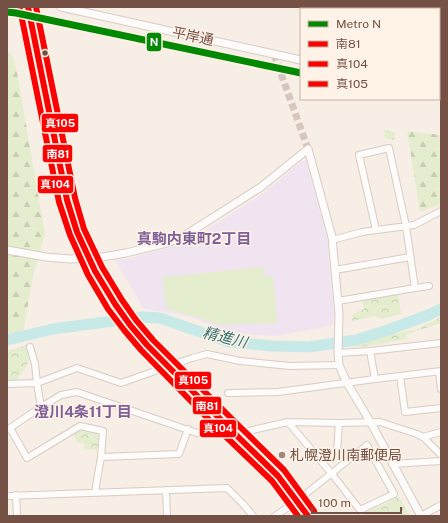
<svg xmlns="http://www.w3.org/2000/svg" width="448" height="523" font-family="'Public Sans','Noto Sans JP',sans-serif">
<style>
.education{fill:#f0e4f1}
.forest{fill:url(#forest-firs)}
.park{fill:url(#park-crowns)}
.garden{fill:#e5edcf}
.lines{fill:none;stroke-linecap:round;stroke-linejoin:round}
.river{stroke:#c7e9e7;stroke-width:11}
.tertiary-tunnel{stroke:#d6c6be;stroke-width:7;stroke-dasharray:7 3.5;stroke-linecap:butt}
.minor-casing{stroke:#d8cbc4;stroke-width:8}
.tertiary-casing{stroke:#d8cbc4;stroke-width:9}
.primary-casing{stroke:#d5c8c3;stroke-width:11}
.minor{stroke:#fefcfb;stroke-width:6}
.tertiary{stroke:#fefcfb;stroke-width:7}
.primary{stroke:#f2ebe3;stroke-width:9}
.primary-bridge-casing{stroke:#d5c8c3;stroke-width:11;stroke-linecap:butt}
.primary-bridge{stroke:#f2ebe3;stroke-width:9}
.bus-1-casing{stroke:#fff2e7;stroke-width:9}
.bus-2-casing{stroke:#fff2e7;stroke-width:9}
.bus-3-casing{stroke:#fff2e7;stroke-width:9}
.bus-1{stroke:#f00;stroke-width:6}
.bus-2{stroke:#f00;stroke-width:6}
.bus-3{stroke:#f00;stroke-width:6}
.metro-1-casing{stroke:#fff2e7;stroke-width:10}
.metro-1{stroke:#080;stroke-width:7}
.bus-dot{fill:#755045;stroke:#fff2e7;stroke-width:1.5}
.poi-dot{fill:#a2877d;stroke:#fff2e7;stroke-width:1.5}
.labels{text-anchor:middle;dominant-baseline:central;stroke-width:3;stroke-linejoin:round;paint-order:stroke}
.street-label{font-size:14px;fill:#755045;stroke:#fff2e7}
.poi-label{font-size:14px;fill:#755045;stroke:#fff2e7;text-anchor:start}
.neighbourhood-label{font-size:15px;font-weight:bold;fill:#7f6099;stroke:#fff2e7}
.water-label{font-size:15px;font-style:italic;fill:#367375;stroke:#fff2e7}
.line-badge{stroke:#fff2e7;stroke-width:1.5}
.badge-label{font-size:11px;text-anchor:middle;font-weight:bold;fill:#fff}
</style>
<defs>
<pattern id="forest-firs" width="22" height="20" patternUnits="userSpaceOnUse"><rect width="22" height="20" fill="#e5edcf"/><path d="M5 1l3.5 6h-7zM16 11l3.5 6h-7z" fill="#c8cdb3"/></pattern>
<pattern id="park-crowns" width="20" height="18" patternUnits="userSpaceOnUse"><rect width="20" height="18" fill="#e5edcf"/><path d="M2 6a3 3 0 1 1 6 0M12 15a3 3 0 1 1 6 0" fill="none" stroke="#c8cdb3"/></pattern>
</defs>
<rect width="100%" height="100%" fill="#f7eee6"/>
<!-- education -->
<path class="education" d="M302,161H306L327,237L334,312L333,322L331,326L275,336L253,335L238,333L216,327L194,318L173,313L144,309L115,260L128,259L188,242L265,192Z"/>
<!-- forest -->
<path class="forest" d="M7,52L12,55L17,72L40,206L43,220L45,235L33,276L23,333L7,338Z
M407,131L441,135V204L420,212Z"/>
<!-- park -->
<path class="park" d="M384,130L395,132L394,140L385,138Z
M398,292L401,314L382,319L375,316L352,321L353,314L364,309L362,298Z
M441,317V323L407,334L406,339C385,344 364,347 343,347V344L417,329Z
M27,345L31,358L17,381H8L7,380V351Z
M80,428L97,431L99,437L97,450L84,449V444L77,442L72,432Z
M399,497L410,516H368L366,513L367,512Z"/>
<!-- garden -->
<path class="garden" d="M264,267L265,277L273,276L277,323L218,325L200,318L166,309L163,277Z"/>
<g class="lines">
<!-- river -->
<path class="river" d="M7,340L53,329L143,317L160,318L229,342L272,346L309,347L356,340L388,330L426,316L441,309"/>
<!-- tertiary-tunnel -->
<path class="tertiary-tunnel" d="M274,54L308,149"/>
<defs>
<path id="minor" d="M332,240L362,232L414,225L441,211
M335,270L410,257
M415,288L429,286
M338,301L415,288L406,226L389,148L359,155L376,230
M30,347L35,364L37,383L41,407
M370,351L375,379
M338,353L370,351L441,343
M439,372L441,389
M400,376L405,412L441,408
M7,384L37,383L77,368L121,383L192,358L207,354L240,361L290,366L339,365
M228,393L278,392L375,379L441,371
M288,422L332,474L360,510L363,516
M10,428L27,458L80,426L103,431L101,457L95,492
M7,430L41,407L61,395L77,392L197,433L229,428
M235,434L288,422L339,423L380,422L417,434L423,437L441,455
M423,437L441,432
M337,451L339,423
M101,457L179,454L188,429
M392,464L441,461
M166,490L167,516
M16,495L17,516
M7,496L227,488L243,504L253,516
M275,516L297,501L367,445L394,494L360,510
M421,516L441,505"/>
<path id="tertiary" d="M61,7L301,60
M439,90H441
M7,250L46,257L70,259L102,257L126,253L167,243L184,236L261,187L308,149L332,237L339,314L338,353L339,365L347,383L371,423L421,516"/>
<path id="primary" d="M28,7L67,200L77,232
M183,381L278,476L308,516"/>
</defs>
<!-- minor casing -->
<use href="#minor" class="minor-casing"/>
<!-- tertiary casing -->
<use href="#tertiary" class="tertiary-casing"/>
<!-- primary casing -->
<use href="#primary" class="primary-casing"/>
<!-- minor -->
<use href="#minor" class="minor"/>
<!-- tertiary -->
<use href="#tertiary" class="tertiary"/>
<!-- primary -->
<use href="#primary" class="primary"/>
<defs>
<path id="primary-bridge" d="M77,232C88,257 99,283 116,305C135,333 159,357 183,381"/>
</defs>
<!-- primary-bridge casing -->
<use href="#primary-bridge" class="primary-bridge-casing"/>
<!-- primary-bridge -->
<use href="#primary-bridge" class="primary-bridge"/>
<defs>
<path id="bus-1" d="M28,7L67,200L77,232L95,271L115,304L130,325L147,345L229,428L278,476L308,516"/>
<path id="bus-2" d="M20,9L59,202L70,235L88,275L108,309L124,330L141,350L223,434L272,481L298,516"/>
<path id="bus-3" d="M36,7L75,198L84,229L102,267L122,300L136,320L153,340L235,422L284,470L314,511"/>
</defs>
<!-- bus-1 casing -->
<use href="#bus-1" class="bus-1-casing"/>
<!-- bus-2 casing -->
<use href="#bus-2" class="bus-2-casing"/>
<!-- bus-3 casing -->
<use href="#bus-3" class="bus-3-casing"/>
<!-- bus-1 -->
<use href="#bus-1" class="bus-1"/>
<!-- bus-2 -->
<use href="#bus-2" class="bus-2"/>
<!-- bus-3 -->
<use href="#bus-3" class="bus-3"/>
<defs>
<path id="metro-1" d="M7,12L16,13L301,73"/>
</defs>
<!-- metro-1 casing -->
<use href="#metro-1" class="metro-1-casing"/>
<!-- metro-1 -->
<use href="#metro-1" class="metro-1"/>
</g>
<!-- markers -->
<circle class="bus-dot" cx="45" cy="53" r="3.5"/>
<circle class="poi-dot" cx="282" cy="455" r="4"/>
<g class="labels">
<!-- street labels -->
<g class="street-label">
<text transform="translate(193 36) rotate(12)">平岸通</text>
</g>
<!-- poi labels -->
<g class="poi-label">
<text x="290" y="455">札幌澄川南郵便局</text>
</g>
<!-- neighbourhood labels -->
<g class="neighbourhood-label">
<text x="194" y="238">真駒内東町2丁目</text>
<text x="83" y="411">澄川4条11丁目</text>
</g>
<!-- water labels -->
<g class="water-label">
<text transform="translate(225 337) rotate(14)">精進川</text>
</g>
</g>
<g class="line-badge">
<rect x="146" y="32" width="16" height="20" rx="4" fill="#080"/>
<rect x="41" y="113" width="38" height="20" rx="4" fill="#f00"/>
<rect x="42" y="144" width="31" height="19" rx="4" fill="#f00"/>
<rect x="37" y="175" width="37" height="19" rx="4" fill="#f00"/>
<rect x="174" y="371" width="38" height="19" rx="4" fill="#f00"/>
<rect x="192" y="396" width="30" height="19" rx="4" fill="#f00"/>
<rect x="199" y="419" width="38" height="19" rx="4" fill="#f00"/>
</g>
<g class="badge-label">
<text x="154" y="46">N</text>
<text x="60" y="127">真105</text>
<text x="58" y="158">南81</text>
<text x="55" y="188">真104</text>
<text x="193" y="384">真105</text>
<text x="207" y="410">南81</text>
<text x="218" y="432">真104</text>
</g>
<!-- border -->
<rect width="448" height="523" fill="none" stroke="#755045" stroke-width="16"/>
<!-- legend -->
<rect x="300" y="8" width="140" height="92" fill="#fff2e7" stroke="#c8b1a6"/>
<rect x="308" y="21" width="20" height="6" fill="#008800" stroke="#c8b1a6"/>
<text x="336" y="28" font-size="12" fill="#755045">Metro N</text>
<rect x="308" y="41" width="20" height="6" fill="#ff0000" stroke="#c8b1a6"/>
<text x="336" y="48" font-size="12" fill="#755045">南81</text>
<rect x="308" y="61" width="20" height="6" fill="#ff0000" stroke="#c8b1a6"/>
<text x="336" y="68" font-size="12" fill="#755045">真104</text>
<rect x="308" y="81" width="20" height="6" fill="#ff0000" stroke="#c8b1a6"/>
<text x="336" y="88" font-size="12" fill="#755045">真105</text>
<!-- scale -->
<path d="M312 507v6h89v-6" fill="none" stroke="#755045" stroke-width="2"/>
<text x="318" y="507" font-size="12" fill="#755045" stroke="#fff2e7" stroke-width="3" paint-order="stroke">100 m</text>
</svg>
